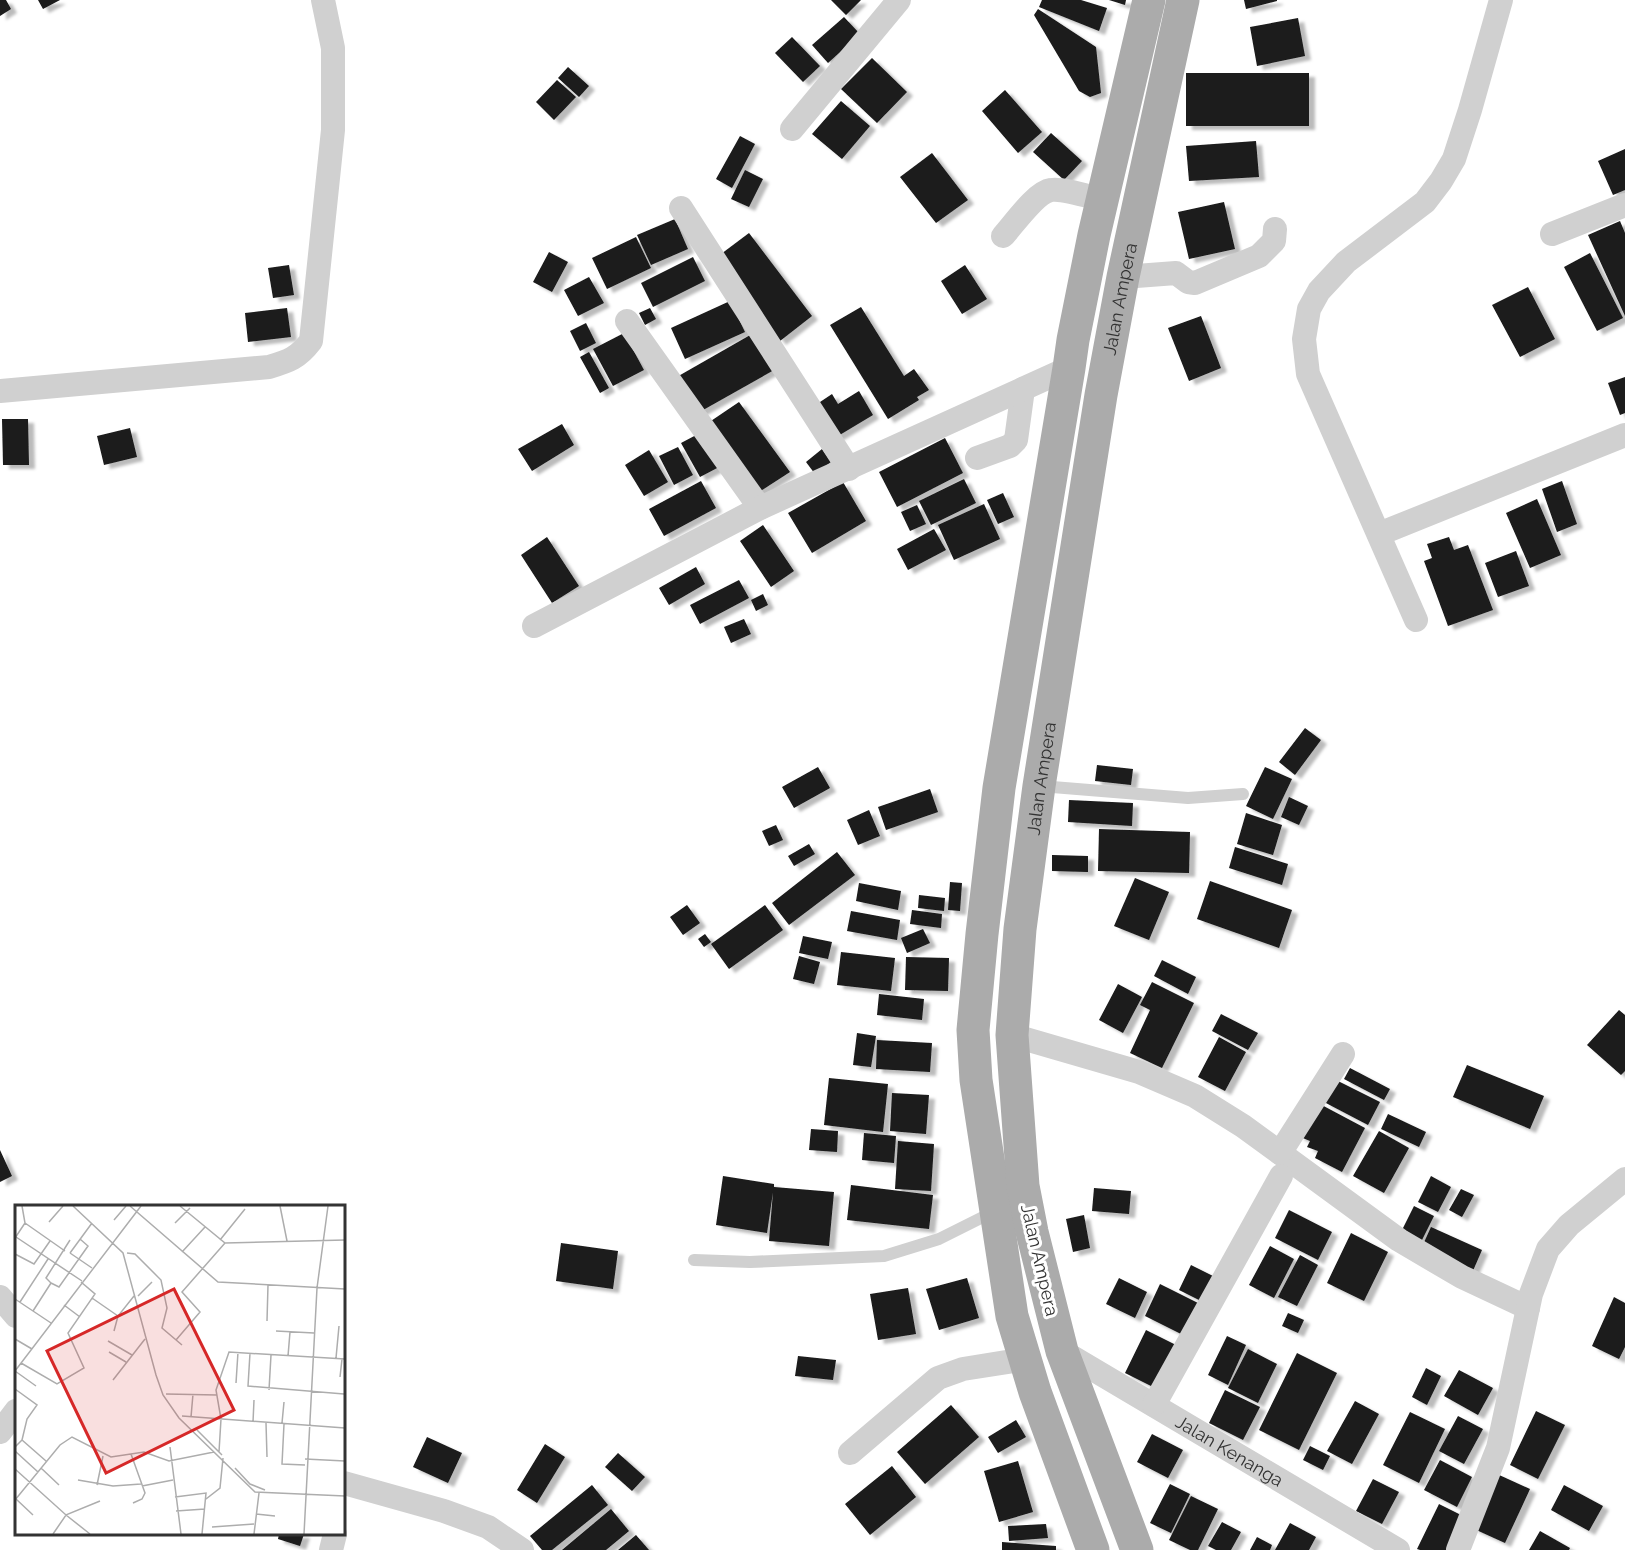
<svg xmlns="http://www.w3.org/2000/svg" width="1625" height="1550" font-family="Raleway,sans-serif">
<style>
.building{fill:#1a1a1a;filter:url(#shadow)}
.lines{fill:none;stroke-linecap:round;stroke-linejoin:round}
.service{stroke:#d0d0d0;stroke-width:12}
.minor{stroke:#d0d0d0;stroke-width:24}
.primary{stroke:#ababab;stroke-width:33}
.labels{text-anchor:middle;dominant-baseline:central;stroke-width:6;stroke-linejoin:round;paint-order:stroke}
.street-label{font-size:18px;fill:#333;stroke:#fff}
.inset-road{fill:none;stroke:#adadad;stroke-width:1.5}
.view{fill:#d62828;fill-opacity:0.15;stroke:#d62828;stroke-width:3}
.inset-edge{fill:none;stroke:#333;stroke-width:3}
</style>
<defs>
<filter id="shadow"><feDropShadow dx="6" dy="4" stdDeviation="1.5" flood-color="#0004"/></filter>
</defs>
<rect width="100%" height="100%" fill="#fff"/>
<!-- building -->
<path class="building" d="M0,0H6L11,9L0,16Z
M38,0H60L43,9Z
M831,0H861L846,15Z
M1042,0H1081L1107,8L1099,31L1039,7Z
M1109,0H1126L1125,5Z
M1244,0H1277V1L1246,9Z
M1038,9L1096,47L1101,93L1090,97L1079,91L1034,15Z
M844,17L860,34L828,63L812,45Z
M1298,18L1305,56L1257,66L1250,27Z
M792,37L820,66L803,82L775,53Z
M872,58L907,92L877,123L841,89Z
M568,67L589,86L579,97L558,78Z
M1186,73H1309V126H1186Z
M557,80L576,97L554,120L536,102Z
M1005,90L1042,132L1018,153L982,111Z
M841,101L870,126L842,159L812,134Z
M1051,133L1082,161L1064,180L1033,152Z
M740,136L755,144L732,188L716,179Z
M1256,141L1259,177L1189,181L1186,146Z
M1625,149V190L1613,195L1598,161Z
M932,153L968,200L936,223L900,177Z
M745,170L763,179L749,207L731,199Z
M1224,202L1235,249L1189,259L1178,212Z
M675,219L688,249L651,265L637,235Z
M1620,221L1625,233V316L1588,235Z
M749,233L812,316L780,341L717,257Z
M636,237L651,268L607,289L592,258Z
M549,252L568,262L552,292L533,282Z
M1590,253L1623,318L1597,331L1564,267Z
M693,257L705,281L653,307L641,283Z
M289,265L294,295L273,298L268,268Z
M965,265L987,299L962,314L941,281Z
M589,277L604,303L578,316L564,290Z
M1528,287L1555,339L1520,357L1492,305Z
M730,301L745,332L685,359L671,328Z
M861,307L904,376L914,369L929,390L917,397L919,400L888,419L830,325Z
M287,308L291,337L248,342L245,313Z
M650,308L656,319L645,325L639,313Z
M1201,316L1221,368L1189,381L1168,328Z
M586,323L596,343L580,351L570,331Z
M624,333L644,370L613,386L593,349Z
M752,334L774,370L696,414L675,378Z
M589,352L609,388L600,393L580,357Z
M1625,377V413L1620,415L1608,383Z
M859,391L873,415L833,439L814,406L832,394L838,404Z
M739,402L790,472L756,494L705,425Z
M2,419H28L29,465H3Z
M562,424L574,445L532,471L518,449Z
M130,428L137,457L104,465L97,436Z
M700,433L719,467L700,477L681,443Z
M945,438L963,473L897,507L879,472Z
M678,447L693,475L674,485L659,456Z
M822,449L831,462L815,474L806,462Z
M649,450L668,482L644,496L625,465Z
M964,479L976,503L931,525L919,501Z
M701,481L716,508L664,536L649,509Z
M1562,481L1577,524L1557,532L1542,489Z
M843,482L866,521L812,553L788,513Z
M1003,493L1014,517L998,524L987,500Z
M1537,499L1561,555L1530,568L1506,513Z
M984,504L1000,539L954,560L938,525Z
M917,505L926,524L910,531L901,512Z
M763,525L794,571L771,587L740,541Z
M934,529L946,550L908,570L897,549Z
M547,537L579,586L552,603L521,555Z
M1449,537L1454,550L1468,545L1493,610L1448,626L1424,561L1432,558L1427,544Z
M1516,551L1529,586L1498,597L1485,563Z
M696,567L705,584L669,605L659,588Z
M739,580L749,598L700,624L690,605Z
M763,594L768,605L756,611L751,600Z
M744,619L751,634L731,643L724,627Z
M1305,728L1321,740L1295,775L1279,762Z
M1097,765L1133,769L1131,785L1095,781Z
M818,767L830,788L794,808L782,787Z
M1265,767L1292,779L1273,819L1246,806Z
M930,789L938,812L886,830L878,807Z
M1289,797L1308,806L1299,825L1281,817Z
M1069,800L1133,803L1132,826L1068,822Z
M869,810L880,836L858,845L847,820Z
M1246,813L1282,825L1273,855L1237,844Z
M776,825L783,840L769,846L762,831Z
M1099,829L1190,832L1189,873L1098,871Z
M809,844L815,854L794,866L788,856Z
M1235,847L1288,864L1282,885L1229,868Z
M837,852L855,875L789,925L772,903Z
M1052,855L1088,856V872L1052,871Z
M1135,878L1169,892L1149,940L1114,926Z
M1210,881L1292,910L1279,948L1197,919Z
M950,882L962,883L960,911L948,910Z
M859,883L901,891L898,910L856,901Z
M919,895L945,898L944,911L918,908Z
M687,905L700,923L683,935L670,917Z
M765,905L783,930L729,969L711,944Z
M912,910L942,914L941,928L910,924Z
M851,911L900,920L897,940L847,931Z
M923,929L930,943L907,953L901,938Z
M705,934L711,942L704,947L698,939Z
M803,936L832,942L828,959L799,953Z
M841,952L895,958L891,991L837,985Z
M799,956L820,962L814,984L793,979Z
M906,957L949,958L948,991L905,990Z
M1162,960L1196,977L1188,994L1154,976Z
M1152,982L1194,1003L1162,1068L1130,1053L1150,1010L1140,1005Z
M1118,984L1142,997L1123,1033L1099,1020Z
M879,994L924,999L922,1020L877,1015Z
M1619,1010L1625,1015V1071L1621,1075L1587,1045Z
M1221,1014L1258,1033L1248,1050L1212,1031Z
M857,1033L876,1036L871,1067L853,1065Z
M1219,1037L1246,1052L1225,1091L1198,1077Z
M877,1040L932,1043L930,1072L876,1069Z
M1467,1065L1544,1096L1530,1129L1453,1097Z
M1350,1068L1390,1089L1384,1100L1344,1079Z
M829,1078L888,1084L883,1132L824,1125Z
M1336,1080L1380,1102L1368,1125L1324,1102Z
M892,1093L929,1095L926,1134L890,1131Z
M1316,1102L1365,1128L1342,1172L1315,1158L1318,1151L1307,1147L1310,1141L1298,1136Z
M1388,1114L1426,1132L1419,1147L1381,1129Z
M811,1129L838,1131L837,1152L809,1150Z
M1379,1131L1409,1148L1384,1193L1353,1176Z
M864,1133L896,1136L894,1163L862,1160Z
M898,1141L934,1144L931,1191L895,1189Z
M0,1150L12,1176L0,1182Z
M723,1176L774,1184V1187L834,1192L829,1246L769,1241L773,1192L767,1233L716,1225Z
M1431,1176L1451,1187L1438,1212L1418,1202Z
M851,1185L933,1195L929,1229L847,1220Z
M1094,1188L1131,1191L1129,1214L1092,1211Z
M1461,1189L1474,1195L1462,1217L1449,1210Z
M1414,1206L1434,1216L1418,1248L1398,1238Z
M1289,1210L1332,1232L1318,1260L1275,1238Z
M1084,1215L1090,1248L1073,1252L1066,1219Z
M1431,1227L1482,1250L1472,1273L1421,1249Z
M1351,1233L1388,1252L1364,1301L1327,1283Z
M561,1243L618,1251L613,1289L556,1281Z
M1270,1246L1294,1259L1274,1298L1249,1285Z
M1300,1255L1318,1265L1297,1306L1278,1297Z
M1191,1265L1217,1278L1205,1303L1179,1290Z
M967,1278L979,1318L939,1330L926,1289Z
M1119,1278L1147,1292L1135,1318L1106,1304Z
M1160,1284L1204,1306L1189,1338L1145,1316Z
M908,1288L916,1334L878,1340L870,1294Z
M1614,1297L1625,1303V1347L1619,1359L1592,1346Z
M1288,1313L1304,1320L1298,1333L1282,1326Z
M1146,1330L1180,1347L1159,1390L1125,1373Z
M1227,1336L1246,1345L1228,1385L1208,1375Z
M1248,1349L1277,1364L1258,1403L1228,1388Z
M1297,1353L1337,1373L1299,1450L1259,1430Z
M798,1356L836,1360L833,1380L795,1376Z
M1426,1368L1441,1376L1427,1405L1412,1397Z
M1459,1370L1493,1388L1478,1415L1444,1396Z
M1225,1390L1260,1407L1243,1440L1209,1423Z
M1355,1401L1379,1414L1352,1464L1327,1451Z
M951,1405L979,1437L925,1484L897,1452Z
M1536,1411L1565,1425L1538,1479L1510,1465Z
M1410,1412L1445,1429L1419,1483L1383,1465Z
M1458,1416L1483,1429L1464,1464L1439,1451Z
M1016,1420L1026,1437L998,1453L988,1437Z
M1152,1434L1183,1450L1168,1478L1137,1462Z
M427,1437L462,1453L448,1483L413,1467Z
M545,1444L565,1457L537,1503L517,1490Z
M1310,1446L1330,1456L1323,1470L1303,1460Z
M618,1453L645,1477L632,1491L605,1467Z
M1440,1460L1472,1477L1457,1507L1424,1490Z
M1018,1461L1033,1512L999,1522L984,1471Z
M892,1466L916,1497L870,1535L845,1504Z
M1497,1474L1530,1489L1505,1543L1472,1528Z
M1373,1479L1399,1492L1382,1524L1356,1511Z
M1170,1484L1190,1494L1171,1533L1150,1523Z
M592,1485L608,1505L552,1550H542L530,1536Z
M1564,1485L1603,1506L1589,1531L1551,1510Z
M1191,1496L1218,1509L1198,1550H1190L1169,1540Z
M1439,1504L1469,1519L1454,1550H1420L1417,1549Z
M611,1509L629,1531L606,1550H562Z
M1222,1522L1241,1532L1231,1550H1216L1208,1546Z
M1290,1523L1316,1537L1309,1550H1275Z
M1046,1524L1048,1538L1009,1541L1008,1526Z
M1540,1531L1570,1548L1569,1550H1529Z
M279,1534H304L300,1546L278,1539Z
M636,1535L649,1550H618Z
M1257,1537L1272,1545L1270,1550H1250Z
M1002,1542L1056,1546V1550H1002Z"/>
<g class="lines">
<!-- service -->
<path class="service" d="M1040,786L1188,798L1243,794
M694,1260L750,1262L884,1256L939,1239L993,1212"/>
<!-- minor -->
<g class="minor">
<path d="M792,129L899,0"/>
<path d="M681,208L849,469"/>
<path d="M1552,234L1625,205"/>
<path d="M1003,236C1014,224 1036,192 1051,190C1063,188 1090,197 1103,200"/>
<path d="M1123,277L1176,273L1188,282L1195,283L1259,256L1274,241L1275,229"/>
<path d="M627,321L760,508"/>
<path d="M0,391L269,367C289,361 298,358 311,341L333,130V48L323,0"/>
<path d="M977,458L1010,446L1016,440L1023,389"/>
<path d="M1379,534L1625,435"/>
<path d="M1416,620L1308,374L1304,339L1309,309L1319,291L1346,262L1425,202L1441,181L1454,159L1470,110L1501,0"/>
<path d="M534,626L760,508L1069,368"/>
<path d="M1012,1035L1139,1072L1195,1096L1243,1126L1399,1240L1462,1277L1528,1308"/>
<path d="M1280,1153L1343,1054"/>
<path d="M0,1297L16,1316"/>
<path id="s1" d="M1062,1351L1398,1550"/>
<path d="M1154,1405L1281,1176"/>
<path d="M0,1432L16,1411"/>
<path d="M850,1453L938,1378L963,1369L1026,1359"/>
<path d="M344,1483L444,1511L488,1527L522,1550"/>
<path d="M331,1550L335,1534"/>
<path d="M1458,1550L1498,1448L1531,1294L1548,1249L1569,1225L1625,1179"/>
</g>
<!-- primary -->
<g class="primary">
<path d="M1093,1550L1035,1392L1012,1316L976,1080L973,1030L982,934L999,788L1069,368L1073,340L1094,235L1149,0"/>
<path id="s2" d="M1137,1550L1062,1351L1032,1232L1023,1186L1012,1035L1020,929L1039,786L1101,395L1123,277L1183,0"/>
</g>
</g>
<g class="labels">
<!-- street labels -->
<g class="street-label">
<text stroke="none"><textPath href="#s2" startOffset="1278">Jalan Ampera</textPath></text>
<text stroke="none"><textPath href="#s2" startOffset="792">Jalan Ampera</textPath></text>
<text transform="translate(1040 1260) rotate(77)">Jalan Ampera</text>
<text stroke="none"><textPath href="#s1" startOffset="195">Jalan Kenanga</textPath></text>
</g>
</g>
<!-- overview -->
<g transform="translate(15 1205)">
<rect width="330" height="330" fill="#fff"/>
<path class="inset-road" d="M58,1L108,48L141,170L148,190L164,213L240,287L330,291M115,1L203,77L330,84M165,1L210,38L330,35M265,1L272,36M99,15L111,1M34,17L48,1M10,18L50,46M160,18L175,3M1,32L67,76M0,33L10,18L7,1M205,35L230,4M167,47L190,22M55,48L77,18M55,48L77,63M112,48L120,49L146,75L152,103L147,123L167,140M0,49L19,59L35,36M36,78L44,82L73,41L65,34M123,91L137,77M77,93L103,111M0,94L36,118M5,97L33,54M49,100L65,112M18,106L36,78L31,73L55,35M252,116L253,80M99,126L103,111L119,91M261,126L299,128M0,134L17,144M161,135L185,107L167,87L210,38M93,136L117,150M94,147L111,157M235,148L233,181L329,189M273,151L275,127M321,153L324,121M6,158L42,179L69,163L53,128L80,89L66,77M0,166L126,1M0,166L21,181M325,172L327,154M98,175L130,134M221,178L223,147M0,184L22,200L12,214L7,235M254,185L256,150M151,189L202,190M167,211L330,223M176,212L178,189M238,217L239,195M251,218L252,252M267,218L269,197M269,219L267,259L290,260M182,225L207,250M0,242L7,235L31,256M155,242L166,329M0,246L23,267M204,247L206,214L201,185L214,147L330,154M116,249L130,288L127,294L118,298M290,254L330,256M26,263L44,280M220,263L235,279L250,285M0,264L51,310L85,296M63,275L98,281L126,279M82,280L88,251M127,281L158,275M160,292L191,288L187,329M1,294L18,310M191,294L205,283L208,253M0,295L45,240L57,232L96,252L129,247L154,256L199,247M161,306L190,304M241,309L260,311M197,322L239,319M38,329L51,310L75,329M239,329L244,288M289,329L302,83L313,1"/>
<path class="view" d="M159,84L219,205L91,268L32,146Z"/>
<rect width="330" height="330" class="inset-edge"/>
</g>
</svg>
